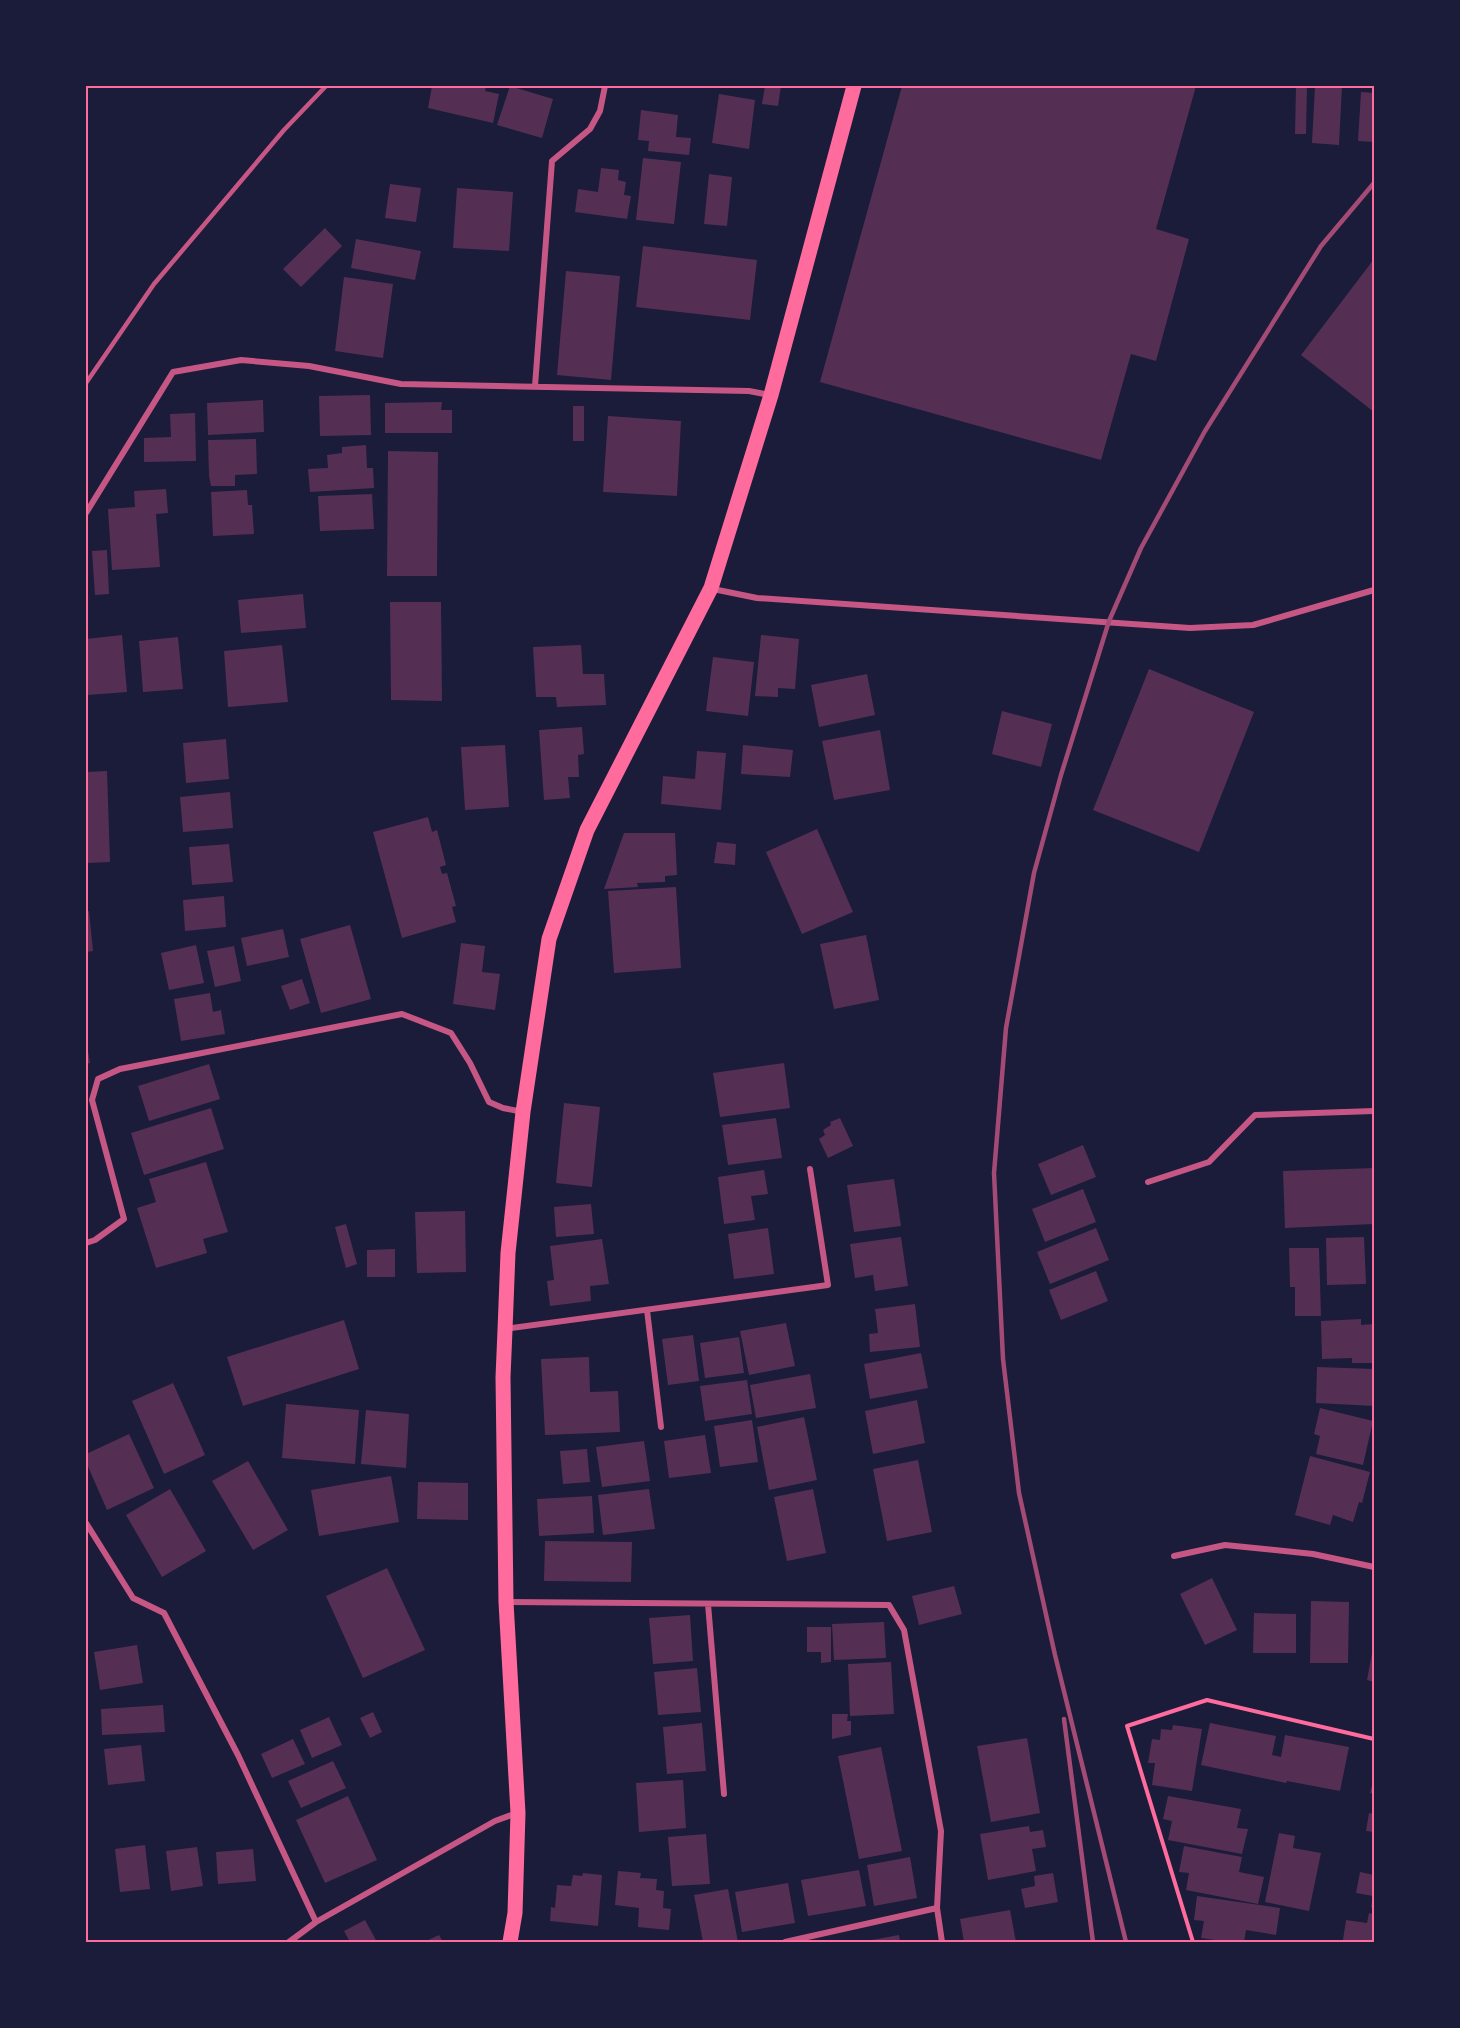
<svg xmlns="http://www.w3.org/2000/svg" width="1460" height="2028" font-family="'Roboto Condensed',sans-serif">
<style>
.building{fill:#542f53}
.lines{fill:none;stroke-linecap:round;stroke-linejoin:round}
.path{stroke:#ff6b9d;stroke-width:4}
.service{stroke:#c65784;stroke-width:4.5}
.minor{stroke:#c65784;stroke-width:6}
.primary{stroke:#ff6b9d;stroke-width:15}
.rail{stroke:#a44b75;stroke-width:4.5}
.neatline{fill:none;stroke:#ff6b9d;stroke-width:2}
</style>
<rect width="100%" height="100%" fill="#1b1b3a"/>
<!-- building -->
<path class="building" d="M432,86H486L485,91L499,94L493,123L428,108Z
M510,86L553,99L542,138L497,125Z
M765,86H781L778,106L762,104Z
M902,86H1196L1156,229L1189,239L1156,361L1131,354L1101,460L820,382Z
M1296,86H1307L1306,134H1295Z
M1315,86H1342L1339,145L1312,143Z
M1361,92L1374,93V142L1358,141Z
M719,94L755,100L749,149L712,143Z
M641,110L678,115L676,137L691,138L689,155L648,151L649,141L638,140Z
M643,158L681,162L674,224L636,220Z
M601,168L619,170L618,180L626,182L624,195L631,196L627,219L575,212L578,189L598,192Z
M709,174L732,177L727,226L704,224Z
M390,184L421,188L416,222L385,218Z
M457,188L513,192L509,251L453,248Z
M325,228L342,246L301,287L283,269Z
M356,239L421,251L415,280L351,268Z
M643,246L757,260L750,320L636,307Z
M1374,259V412L1301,355Z
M566,271L620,276L611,380L557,375Z
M344,277L393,284L383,358L335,351Z
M370,395L371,435L320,436L319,396Z
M263,400L264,432L208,435L207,403Z
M442,402L441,410H452V433H385V403Z
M573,406H584V441H573Z
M195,413L196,461L144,462V438L171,437L170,414Z
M608,416L681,421L677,496L603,492Z
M256,439L257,474L235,475V486H211L209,476L208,440Z
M366,445L367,468H373L374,488L310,492L308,469L328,468L327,455L342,453V447Z
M388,451L438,452L437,576H387Z
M166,489L168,513L156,514L160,567L112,570L108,509L135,507L134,491Z
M247,490L248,505H252L254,534L213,536L211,492Z
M372,494L374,529L320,531L318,496Z
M107,550L109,594L95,595L92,551Z
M303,594L306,628L241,633L238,600Z
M390,602H441L442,701L391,700Z
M122,635L127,692L88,695L86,639Z
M761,635L799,639L795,689L778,688V697L755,696Z
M178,637L183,689L143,692L139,641Z
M282,645L288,702L228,707L224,651Z
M581,645L583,674H604L606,705L557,707L556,697H536L533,647Z
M713,657L754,662L748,716L706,711Z
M1149,669L1254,712L1199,852L1093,810Z
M867,674L875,715L819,727L811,685Z
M1002,711L1052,724L1041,767L992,754Z
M582,727L584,754L578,755L579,777H568L570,798L544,800L539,730Z
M880,730L890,790L834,800L822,741Z
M226,739L229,779L186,783L183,743Z
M505,745L509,807L465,810L461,747Z
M743,745L793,750L790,777L741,774Z
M697,751L726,753L721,810L661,804L663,776L695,779Z
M107,771L110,862L86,863V772Z
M230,792L233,828L183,832L180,797Z
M428,817L432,832L437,830L446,865L440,867L442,874L447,873L456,906L452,907L456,922L402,938L373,832Z
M817,829L853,912L802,934L766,852Z
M624,833H675L677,875L665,876V882L637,883L638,887L604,889Z
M717,842L736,844L735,865L714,863Z
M229,844L233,882L192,885L189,847Z
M676,887L681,968L614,973L608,891Z
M224,896L226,927L185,931L183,900Z
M89,911L93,951L86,952V912Z
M350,925L371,999L321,1013L300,939Z
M283,929L289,957L247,966L241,938Z
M866,935L879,1000L834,1009L820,944Z
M461,943L485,946L482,972L500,974L495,1010L453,1004Z
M196,945L204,983L169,990L161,953Z
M234,946L241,981L215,987L207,951Z
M302,979L310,1003L290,1010L281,986Z
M210,993L213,1012L221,1010L225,1034L181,1041L174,999Z
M87,1045L90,1063L86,1064V1045Z
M784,1063L790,1108L720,1117L713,1073Z
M209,1064L220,1099L149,1121L138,1086Z
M564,1103L600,1107L592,1187L556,1183Z
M211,1108L224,1149L144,1175L131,1133Z
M776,1118L782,1158L728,1165L722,1125Z
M840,1118L853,1146L828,1158L819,1139L825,1135L823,1130L831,1125L830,1122Z
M1083,1145L1096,1177L1051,1195L1038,1164Z
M206,1162L228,1232L203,1239L207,1253L156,1268L137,1208L156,1202L149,1179Z
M1374,1168V1224L1285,1228L1283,1171Z
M764,1170L768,1194L751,1196L755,1220L724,1224L718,1177Z
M894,1179L901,1226L854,1232L847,1185Z
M1083,1189L1096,1222L1045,1242L1032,1209Z
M591,1204L594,1234L556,1237L554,1207Z
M465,1211L466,1272L417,1273L415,1212Z
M346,1224L357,1264L346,1268L335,1227Z
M768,1228L774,1274L734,1279L728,1234Z
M1096,1228L1109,1260L1050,1284L1037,1252Z
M901,1237L908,1286L875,1291L873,1275L855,1278L850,1244Z
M1364,1237L1366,1284L1327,1285L1326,1238Z
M602,1239L609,1284L590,1286L591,1301L550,1306L547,1281L554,1280L550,1246Z
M1289,1248H1319L1321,1316H1295V1287H1290Z
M395,1249V1277H367V1250Z
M1096,1271L1108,1301L1061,1320L1049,1290Z
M915,1304L920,1347L870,1352L869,1334L878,1333L875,1309Z
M1361,1319V1325L1374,1324V1363H1352V1358L1322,1359L1321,1321Z
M344,1320L359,1369L243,1406L227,1357Z
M786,1323L795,1366L749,1375L740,1331Z
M693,1335L699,1381L668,1385L662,1339Z
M739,1337L744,1373L705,1378L700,1343Z
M921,1353L928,1388L870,1399L864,1364Z
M589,1357L590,1392L618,1391L620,1432L545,1435L541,1359Z
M1317,1367L1374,1369V1406L1316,1403Z
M810,1374L816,1408L756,1418L750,1385Z
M747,1380L752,1414L705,1421L700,1386Z
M173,1383L205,1455L164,1474L132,1401Z
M917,1400L925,1443L873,1454L865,1411Z
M286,1404L359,1410L355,1464L282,1458Z
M1320,1408L1373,1421L1363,1465L1316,1454L1320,1436L1314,1434Z
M366,1410L409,1414L406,1468L361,1464Z
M804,1417L817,1480L769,1490L757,1427Z
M752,1420L758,1462L720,1467L714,1426Z
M129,1434L154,1488L107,1510L86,1462V1454Z
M705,1435L711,1473L669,1478L664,1441Z
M644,1441L650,1481L602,1487L596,1447Z
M587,1449L590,1482L563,1484L560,1451Z
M1310,1456L1370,1472L1362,1503L1359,1502L1353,1522L1333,1515L1330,1525L1295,1515Z
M918,1460L932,1532L887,1541L873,1469Z
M248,1461L288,1530L253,1550L212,1481Z
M391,1476L399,1522L319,1536L311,1490Z
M418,1482L468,1483V1520L417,1519Z
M170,1489L206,1551L162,1577L126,1515Z
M649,1489L655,1529L603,1535L598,1495Z
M813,1489L826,1553L787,1561L774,1497Z
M592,1496L594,1533L539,1536L537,1499Z
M545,1541L632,1542L631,1582L544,1581Z
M387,1568L425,1650L363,1678L326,1596Z
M1212,1578L1237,1630L1205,1645L1180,1594Z
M954,1586L962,1614L919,1625L912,1596Z
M1311,1601L1349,1602L1348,1663H1310Z
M1254,1613L1296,1614V1653H1253Z
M690,1615L693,1661L653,1664L649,1618Z
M884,1622L886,1658L834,1660L832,1624Z
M807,1627H831V1662L821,1663V1652H807Z
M137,1645L143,1683L100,1690L94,1652Z
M1373,1648H1374V1682L1367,1680Z
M891,1662L894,1714L850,1716L848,1664Z
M697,1668L701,1712L658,1715L654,1672Z
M163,1705L165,1732L102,1735L101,1709Z
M373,1712L382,1732L370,1738L360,1718Z
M832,1714H848L847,1721H851V1735L832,1739Z
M329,1717L342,1745L312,1758L300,1730Z
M702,1723L706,1771L667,1774L663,1727Z
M1210,1723L1276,1736L1272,1755L1281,1757L1285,1735L1349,1747L1340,1791L1287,1781L1286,1783L1201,1765Z
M1173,1725L1202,1729L1192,1791L1152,1785L1155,1763H1148L1152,1739L1160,1740L1161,1729L1172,1730Z
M1027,1738L1040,1813L991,1822L977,1746Z
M293,1739L305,1764L272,1778L261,1754Z
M141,1745L145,1781L108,1785L104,1749Z
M881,1747L902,1851L859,1859L838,1756Z
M333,1761L346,1788L301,1808L288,1781Z
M1374,1777V1794L1370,1793Z
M683,1780L686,1828L639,1832L636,1783Z
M348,1796L377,1860L325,1883L296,1820Z
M1168,1796L1241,1809L1237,1828L1248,1829L1242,1854L1168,1840L1172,1821L1163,1819Z
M1369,1813L1374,1814V1832L1366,1831Z
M1029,1826L1030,1832L1043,1830L1046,1847L1032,1849L1036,1871L988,1880L980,1834Z
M1279,1833L1295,1836L1293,1848L1321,1853L1309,1911L1265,1902Z
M706,1834L710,1884L672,1886L668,1837Z
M145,1845L150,1889L120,1892L115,1849Z
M1184,1846L1242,1857L1239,1872L1264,1877L1258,1904L1186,1890L1189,1873L1179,1872Z
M197,1847L203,1886L171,1891L166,1851Z
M253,1849L256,1881L218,1884L216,1852Z
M910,1857L917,1898L874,1906L867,1865Z
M859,1870L866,1906L808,1916L801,1880Z
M618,1871L641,1873L640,1878L657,1879L656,1890L664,1891L663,1908L671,1909L669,1930L638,1927L639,1908L615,1905Z
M1360,1872L1374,1875V1908L1371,1907L1373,1896L1356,1893Z
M583,1873L602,1875L598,1926L550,1921L551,1907L555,1908L557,1885L571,1886L573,1875L582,1876Z
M1053,1873L1058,1902L1025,1908L1021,1889L1035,1886L1034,1876Z
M788,1883L795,1923L742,1932L735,1892Z
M728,1889L738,1942H703L694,1895Z
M1197,1896L1280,1908L1276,1935L1246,1930L1244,1942H1229L1201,1938L1204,1921L1194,1920Z
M1010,1910L1016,1942H964L960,1919Z
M1369,1913L1374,1914V1942L1343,1940L1346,1920L1367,1923Z
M365,1920L377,1942H350L344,1931Z
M439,1935L443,1942H424Z
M899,1935L900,1942H866V1941Z"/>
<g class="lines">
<!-- path -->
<path class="path" d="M1193,1942L1127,1726L1207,1700L1374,1739"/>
<!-- service -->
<path class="service" d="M86,383L154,284L284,130L326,86"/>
<!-- minor -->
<path class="minor" d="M535,386L552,161L590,129L600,111L605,86
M86,513L173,372L241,360L309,366L401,384L749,391L770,395
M713,589L757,598L1190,628L1253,625L1374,590
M1148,1182L1209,1162L1255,1115L1374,1111
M86,1243L95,1240L124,1219L92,1100L98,1079L120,1069L402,1014L451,1033L470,1063L489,1102L503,1108L523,1112
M647,1310L661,1427
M505,1329L828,1285L810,1169
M86,1523L133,1598L164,1613L238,1755L316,1922
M1174,1556L1225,1545L1313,1554L1374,1567
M506,1602L889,1605L904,1630L941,1831L937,1908L942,1942
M708,1604L724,1794
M289,1942L316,1922L495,1821L517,1813
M785,1942L937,1908"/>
<!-- primary -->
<path class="primary" d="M510,1942L515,1913L518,1813L506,1602L503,1377L505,1330L508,1253L523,1112L549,939L587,830L711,588L771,395L854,86"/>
<!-- rail -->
<path class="rail" d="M1064,1719L1093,1942
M1126,1942L1055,1655L1019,1493L1003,1359L994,1173L1006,1028L1034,873L1061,775L1109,621L1141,548L1205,431L1321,246L1374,183"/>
</g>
<!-- border -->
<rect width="1460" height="2028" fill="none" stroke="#1b1b3a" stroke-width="174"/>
<rect x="87" y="87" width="1286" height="1854" class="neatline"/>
</svg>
